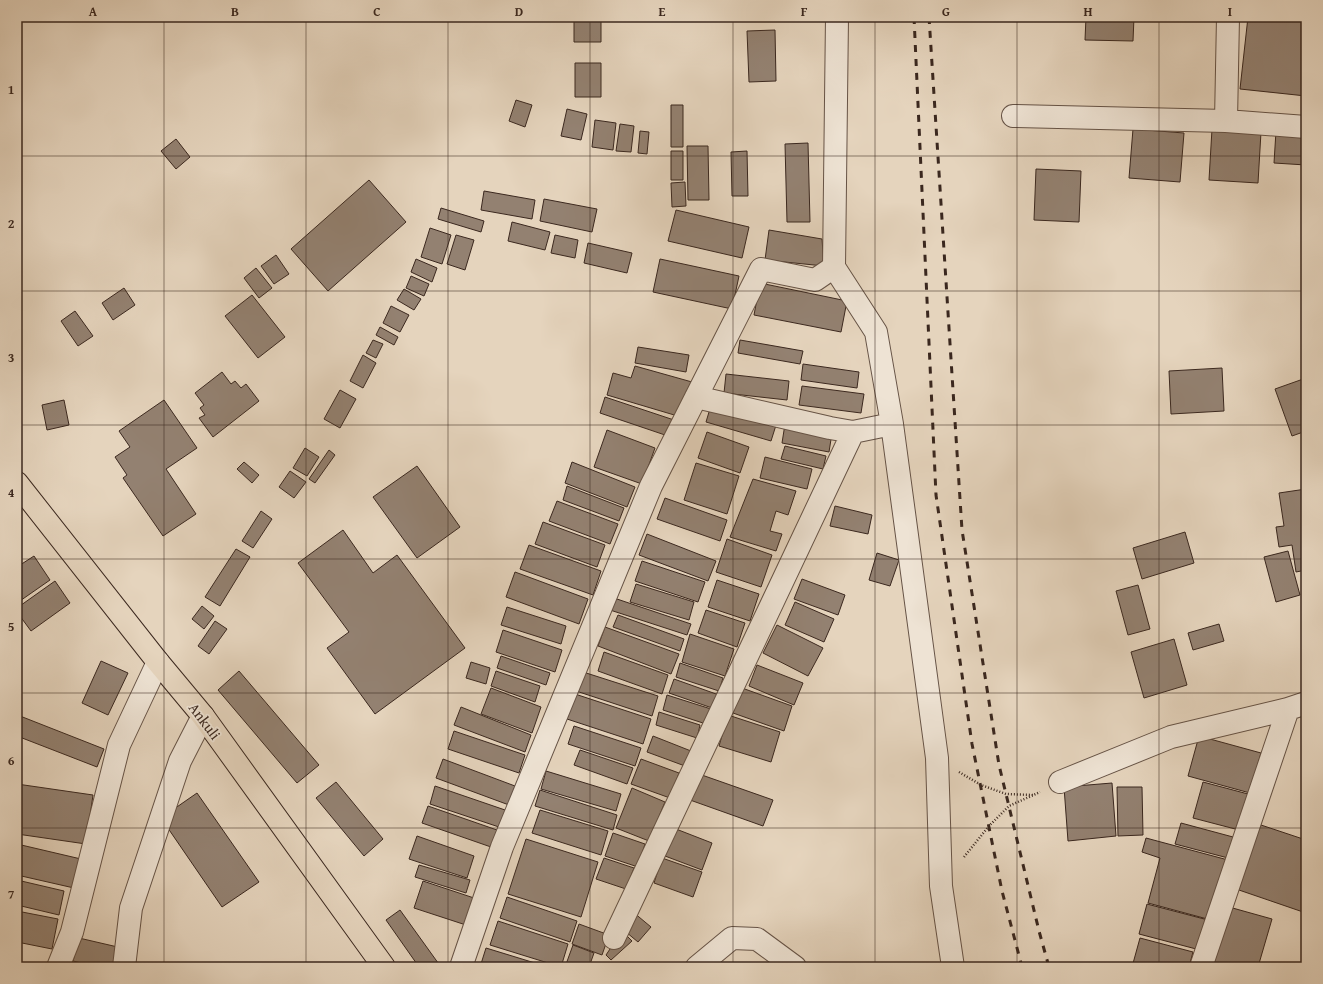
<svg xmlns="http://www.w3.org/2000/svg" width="1323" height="984" font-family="'Gentium Book Plus',serif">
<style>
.building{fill:#938171;stroke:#3b281f}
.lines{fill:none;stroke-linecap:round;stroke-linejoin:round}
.minor-casing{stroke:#665346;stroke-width:24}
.major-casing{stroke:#3b281f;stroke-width:24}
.path{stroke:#3b281f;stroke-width:2.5;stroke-dasharray:1 2;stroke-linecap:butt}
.minor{stroke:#eee3d4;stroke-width:22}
.major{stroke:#e5d4bd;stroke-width:22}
.rail{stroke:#3b281f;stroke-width:3;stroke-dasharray:7 7;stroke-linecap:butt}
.grid{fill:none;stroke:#3b281f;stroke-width:1;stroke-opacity:0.55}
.labels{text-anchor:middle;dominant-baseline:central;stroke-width:3.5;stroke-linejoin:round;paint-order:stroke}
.street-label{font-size:15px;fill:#3b281f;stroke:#eee3d4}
.neatline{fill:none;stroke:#3b281f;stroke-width:1.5}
.grid-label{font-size:13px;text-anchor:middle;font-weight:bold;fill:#3b281f}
</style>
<rect width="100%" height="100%" fill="#e5d4bd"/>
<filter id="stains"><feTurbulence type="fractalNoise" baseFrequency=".005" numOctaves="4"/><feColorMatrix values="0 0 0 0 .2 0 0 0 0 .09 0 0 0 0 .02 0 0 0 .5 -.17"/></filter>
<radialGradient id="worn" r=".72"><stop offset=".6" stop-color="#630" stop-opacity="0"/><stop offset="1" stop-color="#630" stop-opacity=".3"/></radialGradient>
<!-- building -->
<path class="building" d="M574,17H601V42H574Z
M1086,17H1134L1133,41L1085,40Z
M1248,17H1306V96L1240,89Z
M775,30L776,81L749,82L747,31Z
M575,63H601V97H575Z
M516,100L532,105L525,127L509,121Z
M671,105H683V147H671Z
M567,109L587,114L581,140L561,136Z
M595,120L616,123L613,150L592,147Z
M620,124L634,126L631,152L616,151Z
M1133,129L1184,133L1180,182L1129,178Z
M1212,129L1261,132L1258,183L1209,180Z
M640,131L649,132L647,154L638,153Z
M1276,131L1306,133V165L1274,163Z
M176,139L190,157L176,169L161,151Z
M808,143L810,222H787L785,144Z
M687,146H708L709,200H688Z
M671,151H683V180H671Z
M747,151L748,196H732L731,152Z
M1036,169L1081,171L1079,222L1034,220Z
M369,180L406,222L328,291L291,249Z
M685,182L686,206L672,207L671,183Z
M484,191L535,200L532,219L481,210Z
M544,199L597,209L592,232L540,221Z
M441,208L484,221L481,232L438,219Z
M676,210L749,227L742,258L668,241Z
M512,222L550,232L545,250L508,241Z
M430,228L451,235L442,264L421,257Z
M769,230L822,239L824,266L765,260Z
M456,235L474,240L465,270L447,264Z
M555,235L578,240L575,258L551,253Z
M588,243L632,253L627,273L584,263Z
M276,255L289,274L274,284L261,266Z
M416,259L437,268L432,282L411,272Z
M660,259L739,276L732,309L653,292Z
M256,268L272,288L259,298L244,278Z
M411,276L429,284L424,296L406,288Z
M760,283L847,301L841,332L754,315Z
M124,288L135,305L113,320L102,303Z
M404,289L421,299L414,310L397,300Z
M252,295L285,337L258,358L225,316Z
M391,306L409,315L400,332L383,323Z
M75,311L93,336L78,346L61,321Z
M380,327L398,337L394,345L376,335Z
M373,340L383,344L376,358L366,353Z
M740,340L803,351L800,364L738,353Z
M638,347L689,355L686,372L635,363Z
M363,355L376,363L363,388L350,381Z
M803,364L859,372L857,388L801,380Z
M635,366L692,382L681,417L607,395L613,373L631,378Z
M1222,368L1224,411L1171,414L1169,371Z
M222,372L231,384L235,381L241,388L246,384L259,401L213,437L199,418L205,415L200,408L204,405L195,393Z
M726,374L789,381L787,400L724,393Z
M1306,378V431L1292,436L1275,389Z
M802,386L864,394L861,413L799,405Z
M340,390L356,399L340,428L324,419Z
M605,397L674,420L668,436L600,413Z
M64,400L69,425L47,430L42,405Z
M164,400L197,448L166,469L196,514L163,536L123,478L127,475L115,457L130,447L119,431Z
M712,402L777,422L771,441L706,422Z
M785,424L832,433L829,452L782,443Z
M607,430L655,448L642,484L594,467Z
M707,432L749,447L740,473L698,458Z
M785,446L826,456L823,469L781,459Z
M305,448L319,457L307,476L293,468Z
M329,450L335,455L315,483L309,479Z
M765,457L812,469L807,489L760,478Z
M244,462L259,475L252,483L237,469Z
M572,462L635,487L627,507L565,483Z
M696,463L739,476L727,514L684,500Z
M417,466L460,527L417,558L373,497Z
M290,471L306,482L294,498L279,487Z
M753,479L796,491L788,515L776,511L770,531L782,534L776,551L730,537Z
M567,486L624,508L619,521L563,500Z
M1306,489V570L1296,572L1292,545L1279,547L1276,527L1284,526L1279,493Z
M665,498L727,520L720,541L657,519Z
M557,501L618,524L610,544L549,521Z
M835,506L872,515L868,534L830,526Z
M261,511L272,519L253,548L242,541Z
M543,522L605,545L597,567L535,544Z
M343,530L373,573L397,555L465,648L375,714L327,648L349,632L298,563Z
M1185,532L1194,563L1142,579L1133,548Z
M647,534L716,561L708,581L639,555Z
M727,539L772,555L761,587L716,572Z
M529,545L601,571L593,595L520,569Z
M236,549L250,557L220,606L205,597Z
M1288,551L1300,595L1276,602L1264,557Z
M877,553L899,560L890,586L869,580Z
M34,556L50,580L17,603V567Z
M642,561L705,582L698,602L635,581Z
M515,572L588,599L579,624L506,597Z
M802,579L845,595L838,615L794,599Z
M717,580L759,594L750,621L708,607Z
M55,581L70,603L31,631L17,612V608Z
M636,584L694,602L689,620L630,602Z
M1138,585L1150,629L1128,635L1116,591Z
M614,598L691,624L687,635L610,610Z
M795,602L834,619L824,642L785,625Z
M202,606L214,616L204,629L192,619Z
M507,607L566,626L561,644L501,625Z
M706,610L745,623L737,647L698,633Z
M618,615L684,639L680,651L613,627Z
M215,621L227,629L209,654L198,646Z
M1219,624L1224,641L1193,650L1188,633Z
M777,625L823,648L808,676L763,653Z
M605,627L679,654L671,674L598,646Z
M503,630L562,650L555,672L496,652Z
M690,634L734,649L725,676L682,662Z
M1174,639L1187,685L1144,698L1131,652Z
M604,652L668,675L662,694L598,671Z
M501,656L550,673L546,685L497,668Z
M101,661L128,673L108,715L82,703Z
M471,662L490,668L486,684L466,678Z
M680,663L723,678L719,691L676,677Z
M757,665L803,683L794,705L749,686Z
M239,671L319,765L297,783L218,690Z
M496,671L540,686L535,702L491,686Z
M580,671L658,696L652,716L573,690Z
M674,679L719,695L715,709L669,693Z
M491,688L541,707L532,733L481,714Z
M742,688L792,706L784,731L733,713Z
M575,694L651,719L643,744L567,719Z
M667,695L711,709L706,724L663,710Z
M461,707L531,735L525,752L454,725Z
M659,712L700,725L697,738L656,725Z
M728,715L780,732L771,762L719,746Z
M20,716L104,749L97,767L17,736V723Z
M574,726L641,748L635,766L568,744Z
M454,731L525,755L519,773L448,749Z
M653,736L691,751L685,766L647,752Z
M1199,736L1261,753L1250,793L1188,776Z
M580,750L633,768L627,784L574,765Z
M443,759L515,786L509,805L436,778Z
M641,759L679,773L670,798L631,784Z
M546,771L621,794L616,811L541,789Z
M699,774L773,800L763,826L690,800Z
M336,782L383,839L364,856L316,798Z
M1203,782L1248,794L1239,830L1193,818Z
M1112,783L1116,836L1068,841L1064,787Z
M17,784L93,795L86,844L17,834Z
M435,786L508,811L502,828L430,804Z
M1117,787H1142L1143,835L1118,836Z
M632,788L665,802L649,841L616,828Z
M540,790L617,815L613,830L535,806Z
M197,793L259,882L222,907L161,818Z
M428,806L497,830L491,847L422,823Z
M540,810L608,831L601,855L532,833Z
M1181,823L1233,837L1228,858L1175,844Z
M1258,824L1306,840V913L1236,889Z
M676,829L712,843L702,870L665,856Z
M613,833L645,844L638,867L605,856Z
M417,836L474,856L467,878L409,859Z
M1146,838L1228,860L1211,920L1148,903L1160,858L1142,852Z
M526,839L598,862L581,917L508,894Z
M17,844L81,859L74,888L17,875Z
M604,858L634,868L626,889L596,879Z
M662,858L702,872L693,897L654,883Z
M419,865L470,880L466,893L415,877Z
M17,880L64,891L59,915L17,905Z
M423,881L477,899L469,926L414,908Z
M507,897L577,921L570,942L500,918Z
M1147,904L1208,920L1200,950L1139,934Z
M1229,907L1272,919L1258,967L1212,966Z
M400,910L441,967H419L386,920Z
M17,911L58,919L52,949L17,942Z
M633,912L651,927L638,942L620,927Z
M498,921L568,944L561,967L490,945Z
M579,924L609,935L602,955L572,944Z
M622,931L632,941L611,960L606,955Z
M79,938L122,948L117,967H98L73,961Z
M1140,938L1193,952L1189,967H1132Z
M573,945L594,953L589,967H565Z
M486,948L548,967H480Z
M71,963L87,967H70Z"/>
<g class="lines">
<defs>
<path id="minor" d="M1013,116L1226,121L1306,127
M1226,121L1228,17
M834,267L876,332L892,424L937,758L941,886L953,967
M696,397L830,428L853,432L892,424
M1060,782L1171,737L1288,709L1306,703
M614,938L853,432
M58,967L72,932L119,745L158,662
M124,967L131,908L180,761L203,716
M461,967L502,847L651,486L761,269L815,280L834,267L837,17
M697,967L732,938L757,939L795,967
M1201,967L1288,709"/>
<path id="major" d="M17,483L158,662L203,716L384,967"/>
</defs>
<!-- minor casing -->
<use href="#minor" class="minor-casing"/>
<!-- major casing -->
<use href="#major" class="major-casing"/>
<!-- path -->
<path class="path" d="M959,772L981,785L1006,794L1033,795
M964,857L989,826L1009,806L1040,792"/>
<!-- minor -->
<use href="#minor" class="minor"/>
<!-- major -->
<use href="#major" class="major"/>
<!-- rail -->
<path class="rail" d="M914,17L936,495L972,744L1002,891L1022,967
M929,17L962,530L999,765L1039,931L1049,967"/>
</g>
<!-- grid -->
<path class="grid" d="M164,17V967M306,17V967M448,17V967M590,17V967M733,17V967M875,17V967M1017,17V967M1159,17V967M17,156H1306M17,291H1306M17,425H1306M17,559H1306M17,693H1306M17,828H1306"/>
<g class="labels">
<!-- street labels -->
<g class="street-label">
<text transform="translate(205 721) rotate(53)">Ankuli</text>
</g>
</g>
<!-- margin -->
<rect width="1323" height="984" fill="none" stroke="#e5d4bd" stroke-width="44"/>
<rect x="22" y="22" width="1279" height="940" class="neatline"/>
<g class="grid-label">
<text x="93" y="16">A</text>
<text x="235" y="16">B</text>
<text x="377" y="16">C</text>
<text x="519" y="16">D</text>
<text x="662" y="16">E</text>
<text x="804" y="16">F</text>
<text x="946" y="16">G</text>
<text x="1088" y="16">H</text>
<text x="1230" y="16">I</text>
<text x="11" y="94">1</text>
<text x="11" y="228">2</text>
<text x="11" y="362">3</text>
<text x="11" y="497">4</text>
<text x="11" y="631">5</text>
<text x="11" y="765">6</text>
<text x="11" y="899">7</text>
</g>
<rect width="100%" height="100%" filter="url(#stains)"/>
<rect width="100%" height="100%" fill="url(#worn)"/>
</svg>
